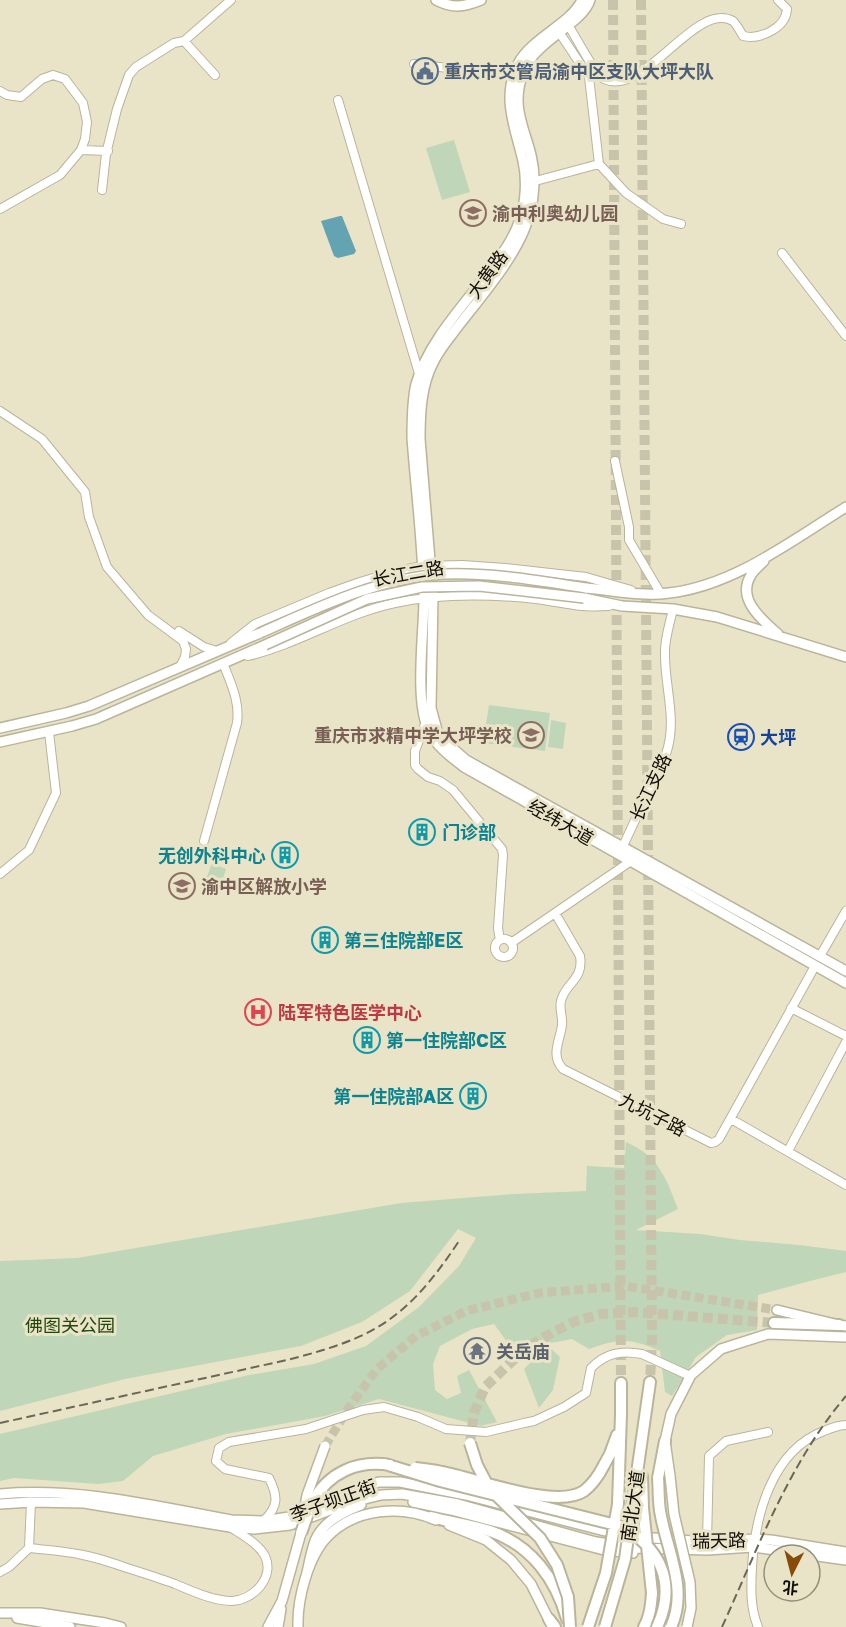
<svg xmlns="http://www.w3.org/2000/svg" width="846" height="1627" font-family="'Golos Text','Noto Sans SC',sans-serif">
<style>
.green{fill:#c0d6b8}
.water{fill:#64a3b1}
.lines{fill:none;stroke-linecap:round;stroke-linejoin:round}
.major-tunnel{stroke:#c8c4ab;stroke-width:9;stroke-dasharray:9 4.5;stroke-linecap:butt}
.highway-tunnel{stroke:#c8c4ab;stroke-width:10;stroke-dasharray:10 5;stroke-linecap:butt}
.minor-casing{stroke:#bab49a;stroke-width:10}
.major-casing{stroke:#bab49a;stroke-width:12}
.highway-casing{stroke:#bab49a;stroke-width:14}
.minor{stroke:#fff;stroke-width:8}
.major{stroke:#fff;stroke-width:9}
.highway{stroke:#fff;stroke-width:10}
.rail{stroke:#6a6757;stroke-width:2;stroke-dasharray:9 4.5;stroke-linecap:butt}
.major-bridge-casing{stroke:#bab49a;stroke-width:12;stroke-linecap:butt}
.highway-bridge-casing{stroke:#bab49a;stroke-width:14;stroke-linecap:butt}
.major-bridge{stroke:#fff;stroke-width:9}
.highway-bridge{stroke:#fff;stroke-width:10}
.labels{text-anchor:middle;dominant-baseline:central;stroke-width:6;stroke-linejoin:round;paint-order:stroke}
.service-label{font-size:18px;font-weight:bold;fill:#4e5e75;stroke:#e9e4c8;text-anchor:start}
.education-label{font-size:18px;font-weight:bold;fill:#785e54;stroke:#e9e4c8;text-anchor:start}
.street-label{font-size:18px;fill:#0f0d05;stroke:#e9e4c8}
.transit-label{font-size:18px;font-weight:bold;fill:#164399;stroke:#e9e4c8;text-anchor:start}
.culture-label{font-size:18px;font-weight:bold;fill:#0d838f;stroke:#e9e4c8;text-anchor:start}
.health-label{font-size:18px;font-weight:bold;fill:#be3a42;stroke:#e9e4c8;text-anchor:start}
.park-label{font-size:18px;fill:#20480c;stroke:#e9e4c8}
.worship-label{font-size:18px;font-weight:bold;fill:#5b616d;stroke:#e9e4c8;text-anchor:start}
</style>
<rect width="100%" height="100%" fill="#e9e4c8"/>
<!-- green -->
<path class="green" d="M454,140L470,192L442,200L426,148Z
M489,705L550,713L545,751L483,743Z
M551,720L566,723L563,749L548,747Z
M212,863L226,869L217,896L202,890Z
M626,1142C659,1156 666,1178 678,1209L636,1230L700,1234L740,1240L799,1245L846,1251V1272L810,1281L758,1295L757,1330L727,1335L696,1357L672,1396L665,1392L660,1351C631,1338 619,1338 589,1349L572,1339L546,1344L560,1357L553,1390L539,1408L524,1369L534,1359L522,1343L510,1346L494,1324L472,1329L440,1346L433,1364L435,1390L447,1399L461,1393L457,1376L469,1370L497,1422L481,1426L379,1399L325,1416L226,1434L153,1456L123,1481L98,1484L14,1478L0,1481V1434L249,1375L314,1364L366,1346L419,1307L459,1266L476,1238L458,1229L410,1291L362,1322L301,1346L125,1379L0,1411V1261L77,1258L401,1203L513,1194L586,1191L587,1166L624,1168Z"/>
<!-- water -->
<path class="water" d="M340,216H342L356,251L354,254L338,258L334,256L321,221Z"/>
<g class="lines">
<!-- major-tunnel -->
<path class="major-tunnel" d="M325,1446L350,1406L377,1369L416,1336L466,1311L539,1293L625,1286L777,1310"/>
<!-- highway-tunnel -->
<path class="highway-tunnel" d="M613,0L621,1383
M641,0L652,1340L650,1382
M470,1443L474,1413L485,1387L526,1348L548,1335L573,1322L601,1314L635,1312L774,1323"/>
<defs>
<path id="minor" d="M568,25C575,35 595,75 604,79C645,98 695,0 733,21C737,25 740,31 743,36C760,40 786,28 787,9L778,0
M559,32L589,77L599,164L626,193L663,219L681,224
M184,41L215,75
M414,64L517,76
M0,91L7,95L21,97L42,79L53,75L65,79L83,103L87,122L85,139L81,150L60,175L0,209
M338,100L420,377
M81,150L108,151
M528,183L599,164
M102,190L106,154L117,109L129,75L136,67L174,43L184,41L231,0
M782,253L846,336
M0,411L42,439L85,492L89,517L107,567L148,615L183,641L186,649L185,657L181,665L178,668
M615,461L629,527V540L661,594
M179,631L204,647L217,651
M231,643L255,624L329,593L360,582L393,572L422,566L462,565L505,568L586,577L631,590
M248,656C299,644 343,614 395,603C441,593 489,594 536,599C551,601 566,604 582,606C591,607 600,606 609,606
M426,722L415,751V765L418,769L428,777L440,781L453,790L502,849L503,855L498,928L500,940
M204,841L237,723C240,701 231,684 223,663
M623,846L666,754C678,719 664,687 665,651C665,637 670,623 673,609
M0,874L29,850L56,793L49,732
M555,913L580,956C584,980 565,983 561,1001C559,1009 563,1017 562,1025C560,1041 550,1055 563,1069L711,1143L715,1142L719,1139L815,966
M495 948a9 9 0 1 1 18 0a9 9 0 1 1-18 0Z
M511,943L631,861
M820,956L846,911
M791,1008L846,1036
M731,1119L846,1185
M788,1151L846,1042
M263,1521C279,1507 278,1496 269,1478L225,1469L216,1461L219,1448L229,1442L306,1429L363,1410L384,1407L418,1417L446,1429L486,1432L524,1423L534,1421L564,1407L586,1393L591,1368C606,1353 621,1350 642,1354L690,1376
M707,1542L709,1456L726,1441L768,1432
M29,1548C47,1550 65,1551 83,1555C98,1558 113,1563 127,1568C143,1573 159,1578 175,1584C192,1591 213,1601 232,1601C253,1600 275,1578 265,1556C258,1543 242,1535 230,1527
M0,1572L9,1567L29,1548L31,1502
M758,1627C750,1607 751,1588 752,1567C755,1517 771,1451 824,1431C831,1428 838,1425 846,1425"/>
<path id="major" d="M436,0C453,9 464,7 481,0
M582,0C571,24 531,38 518,64C501,98 515,126 523,161C527,179 526,201 520,219C514,239 500,257 488,273C462,307 428,343 416,384C412,401 412,420 412,438C416,491 423,545 424,598C424,633 414,701 429,731C436,746 451,757 464,767L846,983
M590,0C583,23 538,40 525,68C505,114 534,137 534,179C534,192 532,207 528,219C517,257 477,301 453,333C446,342 438,352 433,363C421,386 420,414 420,439L433,597L431,708L437,730L443,740L466,760L846,971
M764,561C760,565 754,570 751,575C736,599 762,620 778,634
M586,588C612,590 642,597 669,593C733,586 793,540 846,507
M584,598L622,606L673,609L717,617L846,657
M0,728L66,713L89,706L260,633
M0,742L72,726L96,719L265,645
M777,1310L839,1325L846,1326
M670,1476L665,1441L671,1414L691,1375L721,1349L768,1334L846,1337
M0,1494C78,1487 155,1506 231,1520L263,1521L289,1517L340,1494L379,1482H400L466,1495L601,1530L640,1537L707,1542L755,1539L771,1540L846,1552
M413,1502L451,1510L604,1550L633,1553
M0,1504L31,1502L84,1503L230,1527L254,1529L290,1525L349,1503L381,1495L402,1494L458,1504L596,1542L637,1548L707,1550L753,1547L846,1560
M449,1525L486,1540L511,1560L531,1584L551,1624
M307,1573C309,1563 311,1553 314,1544C320,1523 343,1512 361,1505
M0,1613H40L105,1623L121,1627
M17,1618L70,1627
M268,1627L282,1601L301,1533
M278,1627L281,1609
M298,1627C297,1600 308,1556 328,1536C356,1508 401,1505 436,1520"/>
<path id="highway" d="M774,1323L839,1325
M604,1465L610,1454L617,1435
M642,1476L643,1508
M658,1478L665,1441
M618,1504L621,1414V1383
M632,1508L650,1382
M431,1517C450,1522 471,1525 490,1531C531,1545 556,1579 567,1619
M549,1619L555,1627
M644,1627C650,1617 651,1605 652,1593"/>
</defs>
<!-- minor casing -->
<use href="#minor" class="minor-casing"/>
<!-- major casing -->
<use href="#major" class="major-casing"/>
<!-- highway casing -->
<use href="#highway" class="highway-casing"/>
<!-- minor -->
<use href="#minor" class="minor"/>
<!-- major -->
<use href="#major" class="major"/>
<!-- highway -->
<use href="#highway" class="highway"/>
<!-- rail -->
<path class="rail" d="M0,1423L287,1360C318,1352 351,1343 378,1327C413,1306 437,1274 459,1241
M722,1627C758,1548 789,1463 846,1396"/>
<defs>
<path id="major-bridge" d="M260,633C319,607 378,578 443,574C491,572 539,581 586,588
M265,645L367,599L422,587L479,586L584,598
M670,1476L674,1514L690,1582L691,1608L687,1627
M303,1518L307,1495L325,1446"/>
<path id="highway-bridge" d="M470,1443L477,1465L487,1484
M385,1464L440,1481L620,1526C626,1530 634,1534 640,1539C668,1563 672,1595 657,1627
M415,1468C424,1469 433,1470 442,1472C475,1478 556,1510 584,1491C593,1484 599,1475 604,1465
M658,1478C659,1490 658,1504 661,1516C668,1553 688,1590 671,1627
M497,1496L540,1538L557,1565L568,1597L570,1627
M643,1508L652,1593
M301,1533C305,1523 308,1511 313,1501C329,1472 358,1460 390,1465
M588,1627L606,1573L618,1504
M605,1627L625,1559L632,1508"/>
</defs>
<!-- major-bridge casing -->
<use href="#major-bridge" class="major-bridge-casing"/>
<!-- highway-bridge casing -->
<use href="#highway-bridge" class="highway-bridge-casing"/>
<!-- major-bridge -->
<use href="#major-bridge" class="major-bridge"/>
<!-- highway-bridge -->
<use href="#highway-bridge" class="highway-bridge"/>
</g>
<!-- icons -->
<defs>
<symbol id="civic-ring" viewBox="-11 -11 22 22"><circle r="9.5" fill="#e9e4c8" stroke="#5c6f8a" stroke-width="1.5"/><path d="M-.6-6.5H3V-4.5H.6V-3L4-1V1h2V6H-6V1h2V-1L-.6-3ZM-1.2 2.5V6h2.4V2.5Z" fill="#5c6f8a"/></symbol>
<symbol id="school-ring" viewBox="-11 -11 22 22"><circle r="9.5" fill="#e9e4c8" stroke="#8d6e63" stroke-width="1.5"/><path d="M0-5L7-2L0 1L-7-2ZM-4 1L0 2.5L4 1V4Q0 6-4 4Z" fill="#8d6e63"/></symbol>
<symbol id="station-ring" viewBox="-11 -11 22 22"><circle r="9.5" fill="#e9e4c8" stroke="#1a4fb4" stroke-width="1.5"/><path d="M-3-6H3Q5-6 5-4V2Q5 4 3 4L4.5 6H3L1.5 4h-3L-3 6H-4.5L-3 4Q-5 4-5 2V-4Q-5-6-3-6ZM-3.5-4v3h7v-3ZM-3.5 1v1.5H-2V1ZM2 1v1.5H3.5V1Z" fill="#1a4fb4"/></symbol>
<symbol id="building-ring" viewBox="-11 -11 22 22"><circle r="9.5" fill="#e9e4c8" stroke="#0f9aa8" stroke-width="1.5"/><path d="M-4-6H4V6H1V3H-1V6H-4ZM-2.5-4.3h1.7v1.8h-1.7ZM.8-4.3h1.7v1.8H.8ZM-2.5-1h1.7V.8h-1.7ZM.8-1h1.7V.8H.8Z" fill="#0f9aa8"/></symbol>
<symbol id="hospital-ring" viewBox="-11 -11 22 22"><circle r="9.5" fill="#e9e4c8" stroke="#e0444e" stroke-width="1.5"/><path d="M-5-5h3v3.5h4V-5h3V5h-3V1.5h-4V5h-3Z" fill="#e0444e"/></symbol>
<symbol id="temple-ring" viewBox="-11 -11 22 22"><circle r="9.5" fill="#e9e4c8" stroke="#6b7280" stroke-width="1.5"/><path d="M0-6L5-2H3V0L6.5 2.5H4V6H1.5V3h-3V6H-4V2.5H-6.5L-3 0V-2H-5Z" fill="#6b7280"/></symbol>
</defs>
<g fill-rule="evenodd">
<use href="#civic-ring" x="410" y="56" width="30" height="30"/>
<use href="#school-ring" x="458" y="198" width="30" height="30"/>
<use href="#school-ring" x="516" y="720" width="30" height="30"/>
<use href="#station-ring" x="726" y="722" width="30" height="30"/>
<use href="#building-ring" x="407" y="817" width="30" height="30"/>
<use href="#building-ring" x="270" y="840" width="30" height="30"/>
<use href="#school-ring" x="167" y="871" width="30" height="30"/>
<use href="#building-ring" x="310" y="925" width="30" height="30"/>
<use href="#hospital-ring" x="243" y="997" width="30" height="30"/>
<use href="#building-ring" x="352" y="1025" width="30" height="30"/>
<use href="#building-ring" x="458" y="1081" width="30" height="30"/>
<use href="#temple-ring" x="462" y="1336" width="30" height="30"/>
</g>
<g class="labels">
<!-- service labels -->
<g class="service-label">
<text x="444" y="71">重庆市交管局渝中区支队大坪大队</text>
</g>
<!-- education labels -->
<g class="education-label">
<text x="492" y="213">渝中利奥幼儿园</text>
<text x="512" y="735" text-anchor="end">重庆市求精中学大坪学校</text>
<text x="201" y="886">渝中区解放小学</text>
</g>
<!-- street labels -->
<g class="street-label">
<text transform="translate(487 274) rotate(-54)">大黄路</text>
<text transform="translate(408 573) rotate(-10)">长江二路</text>
<text transform="translate(650 787) rotate(-65)">长江支路</text>
<text transform="translate(561 822) rotate(30)">经纬大道</text>
<text transform="translate(653 1114) rotate(27)">九坑子路</text>
<text transform="translate(333 1500) rotate(-20)">李子坝正街</text>
<text transform="translate(632 1506) rotate(-82)">南北大道</text>
<text transform="translate(719 1540) rotate(-1)">瑞天路</text>
</g>
<!-- transit labels -->
<g class="transit-label">
<text x="760" y="737">大坪</text>
</g>
<!-- culture labels -->
<g class="culture-label">
<text x="442" y="832">门诊部</text>
<text x="266" y="855" text-anchor="end">无创外科中心</text>
<text x="344" y="940">第三住院部E区</text>
<text x="386" y="1040">第一住院部C区</text>
<text x="454" y="1096" text-anchor="end">第一住院部A区</text>
</g>
<!-- health labels -->
<g class="health-label">
<text x="278" y="1012">陆军特色医学中心</text>
</g>
<!-- park labels -->
<g class="park-label">
<text x="70" y="1325">佛图关公园</text>
</g>
<!-- worship labels -->
<g class="worship-label">
<text x="496" y="1351">关岳庙</text>
</g>
</g>
<!-- north arrow -->
<g transform="translate(792 1573) rotate(186)"><circle r="28" fill="#e9e4c8" stroke="#928e7a" stroke-width="1.5"/>
<path d="M0-4.5L10 22L0 15L-10 22Z" fill="#884b0a"/>
<text y="-9" font-size="16" font-weight="bold" text-anchor="middle" fill="#0f0d05">北</text>
</g>
</svg>
